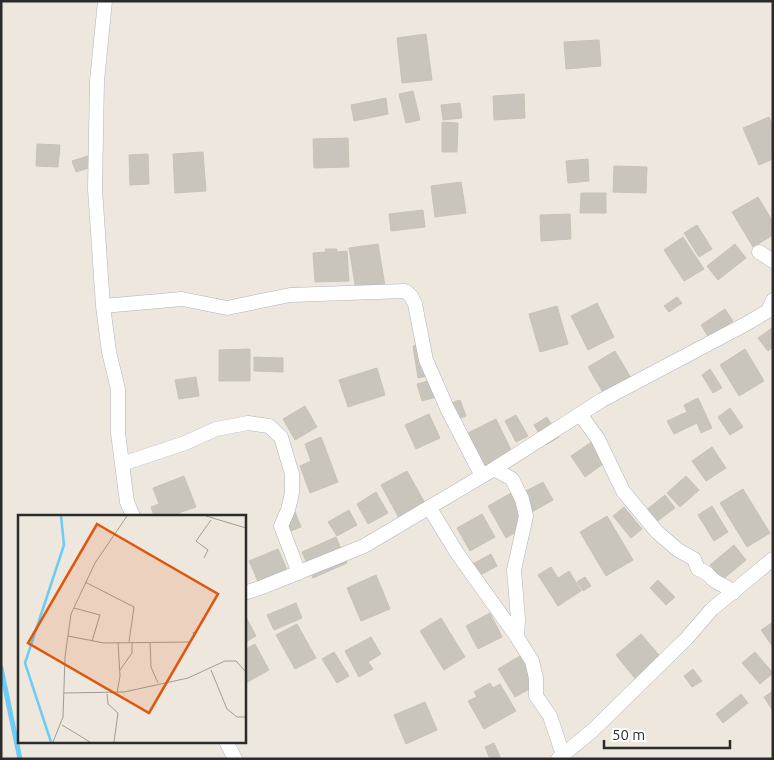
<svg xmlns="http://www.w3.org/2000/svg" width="774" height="760" font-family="Ubuntu,sans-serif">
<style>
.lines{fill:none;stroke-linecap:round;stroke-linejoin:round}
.stream{stroke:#6cccf4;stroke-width:5}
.building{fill:#c9c4bc;stroke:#c9c3b6}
.street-casing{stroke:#b1b3c0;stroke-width:15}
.street{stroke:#fff;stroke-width:14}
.inset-river{fill:none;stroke:#6cccf4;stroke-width:2.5}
.inset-road{fill:none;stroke:#a09c96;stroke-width:1}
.view{fill:#df570e;fill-opacity:0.15;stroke:#df570e;stroke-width:2.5}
.inset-edge{fill:none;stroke:#2b2b2b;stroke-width:2.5}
</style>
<rect width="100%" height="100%" fill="#eee7dd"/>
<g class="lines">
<!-- stream -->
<path class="stream" d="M1,668L20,759"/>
</g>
<!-- building -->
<path class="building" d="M426,34L432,80L402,83L397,38Z
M599,40L601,66L566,69L564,42Z
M413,91L420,120L406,123L399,94Z
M524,94L525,118L494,120L493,96Z
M386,98L388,114L354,121L351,105Z
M460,103L462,118L443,120L441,105Z
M769,117L773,126V159L759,165L743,128Z
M442,122L458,123L457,152H442Z
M348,138L349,167L314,168L313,139Z
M37,144L60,145L58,167L36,166Z
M203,152L206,191L175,193L173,154Z
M148,154L149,184L130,185L129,155Z
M88,156L92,167L76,172L72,161Z
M588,159L589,181L568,183L566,161Z
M614,166L647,167L646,193L613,192Z
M461,182L466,213L435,217L431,186Z
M581,193H606V213H580Z
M758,197L773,222V235L753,247L732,212Z
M423,210L425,227L391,231L389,214Z
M570,214L571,239L541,241L540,215Z
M697,225L712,249L699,257L684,233Z
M683,237L704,269L684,281L664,250Z
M378,244L386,292L357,296L349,248Z
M735,244L746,258L718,280L707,266Z
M325,249H337V252L347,251L349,281L315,282L313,253L326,252Z
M677,297L682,303L669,312L664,306Z
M597,303L614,337L588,350L571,316Z
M557,306L568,344L540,352L529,314Z
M725,309L733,321L709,338L701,325Z
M772,328L773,347L768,351L758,338Z
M426,343L432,375L418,378L413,346Z
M250,349V381H219V350Z
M745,349L764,381L739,396L720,365Z
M615,351L631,378L604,394L588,367Z
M254,357L283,358V372L254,371Z
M377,368L385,395L348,407L339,380Z
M710,369L722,388L713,393L702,375Z
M196,377L199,396L179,399L175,380Z
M431,380L436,397L422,401L417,384Z
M698,398L712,428L701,433L697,423L674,434L667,421L687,412L684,405Z
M460,400L466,416L450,422L444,405Z
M305,406L317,427L295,440L283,419Z
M730,408L743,427L730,435L718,417Z
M429,414L440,438L416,449L405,425Z
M516,415L528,436L516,442L505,421Z
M547,417L559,437L546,445L534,425Z
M496,419L516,460L487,474L468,433Z
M321,437L338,482L310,493L300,466L311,461L305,444Z
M596,439L610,459L585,477L571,456Z
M712,447L726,468L706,481L692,461Z
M407,471L430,512L404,527L381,485Z
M184,476L196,507L170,516H154L151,507L159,504L153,488Z
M686,476L699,490L680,507L667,493Z
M543,482L553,500L530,513L520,494Z
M743,489L770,533L747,547L720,503Z
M376,492L388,513L368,524L357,504Z
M513,492L532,523L506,538L488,506Z
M665,495L675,508L655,523L645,511Z
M712,506L728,532L714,541L698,515Z
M624,507L642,529L631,538L613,516Z
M349,510L357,525L337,536L328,522Z
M295,512L301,527L288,532L282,517Z
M482,514L495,537L470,551L457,528Z
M607,516L633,560L606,576L580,532Z
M336,537L347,563L313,578L302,552Z
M734,545L746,560L722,580L710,565Z
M278,549L292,581L263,593L249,561Z
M491,554L497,566L471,580L465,568Z
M551,567L558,578L569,571L581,591L558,606L538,575Z
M376,575L390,609L361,621L347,588Z
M585,577L591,586L583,591L577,582Z
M658,580L675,597L666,605L650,588Z
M296,603L302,618L274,630L267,615Z
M490,613L502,637L478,649L466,626Z
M441,618L465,657L444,670L420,631Z
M247,619L256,636L244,643V621Z
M773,622V647L761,630Z
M297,624L316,658L295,669L276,635Z
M641,634L663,660L637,681L616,655Z
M371,637L381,654L368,662L373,669L359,677L345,651Z
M255,644L269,670L244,684V650Z
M334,652L349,676L337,683L322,659Z
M755,652L773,673L760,684L742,663Z
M525,653L542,682L515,697L498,669Z
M693,669L702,681L692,687L684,676Z
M490,683L493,688L500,684L516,711L484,729L468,701L477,697L474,692Z
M773,691V711L764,697Z
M741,694L748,703L723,723L716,714Z
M425,702L437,730L406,744L394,715Z
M494,743L501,759H490L485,747Z"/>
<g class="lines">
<defs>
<path id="street" d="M105,1L97,81L95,189L103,306L109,352L118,389V433L127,502L133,516
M759,252L773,261
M103,306L182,299L227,308L290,295L405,291L411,296L415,304L426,360L447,408L482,476
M580,414L598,439L623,491L657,532L678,550L694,559L698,569C710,573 707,575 715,581C724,587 725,584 733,593
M122,464L185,443L216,429L248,423L269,426L281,437L292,474V493L288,510L281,526L299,573
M494,469L512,479L522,499L526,516L514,570L518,619L517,637
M429,507L457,553L517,637L532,661L536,678V696L550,716L563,755
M244,593L260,588L364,546L494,469L602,400L744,325L768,311L773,300
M226,741L235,759
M558,759L593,730L686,639L712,609L773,559"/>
</defs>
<!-- street casing -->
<use href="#street" class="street-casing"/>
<!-- street -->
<use href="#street" class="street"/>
</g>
<!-- overview -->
<g transform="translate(18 515)">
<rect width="228" height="228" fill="#eee7dd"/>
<path class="inset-river" d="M33,227L7,148L46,30L43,1"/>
<path class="inset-road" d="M188,1L228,13M186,43L190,35L178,26L193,5M67,67L116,92L111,127M56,93L82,100L74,126M50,121L86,128L171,127L177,121L175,117M132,127L133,152L140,168M102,155L114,138V127M193,155L209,194L219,202H228M46,178L106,177L170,163L207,146H218L227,156M99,178L102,161L100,127M89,179L90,189L100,198L96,227M44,210L72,227M35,227L45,202L47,142L53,99L77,48L109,1"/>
<path class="view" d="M79,9L200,79L131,198L10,128Z"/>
<rect width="228" height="228" class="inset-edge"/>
</g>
<!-- border -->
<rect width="774" height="760" fill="none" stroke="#2b2b2b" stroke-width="5"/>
<!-- scale -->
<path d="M604 740v8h126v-8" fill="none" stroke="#2b2b2b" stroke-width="2.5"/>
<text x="612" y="740" font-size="15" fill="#2b2b2b" stroke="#ffffff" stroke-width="4" paint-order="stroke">50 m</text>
</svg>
